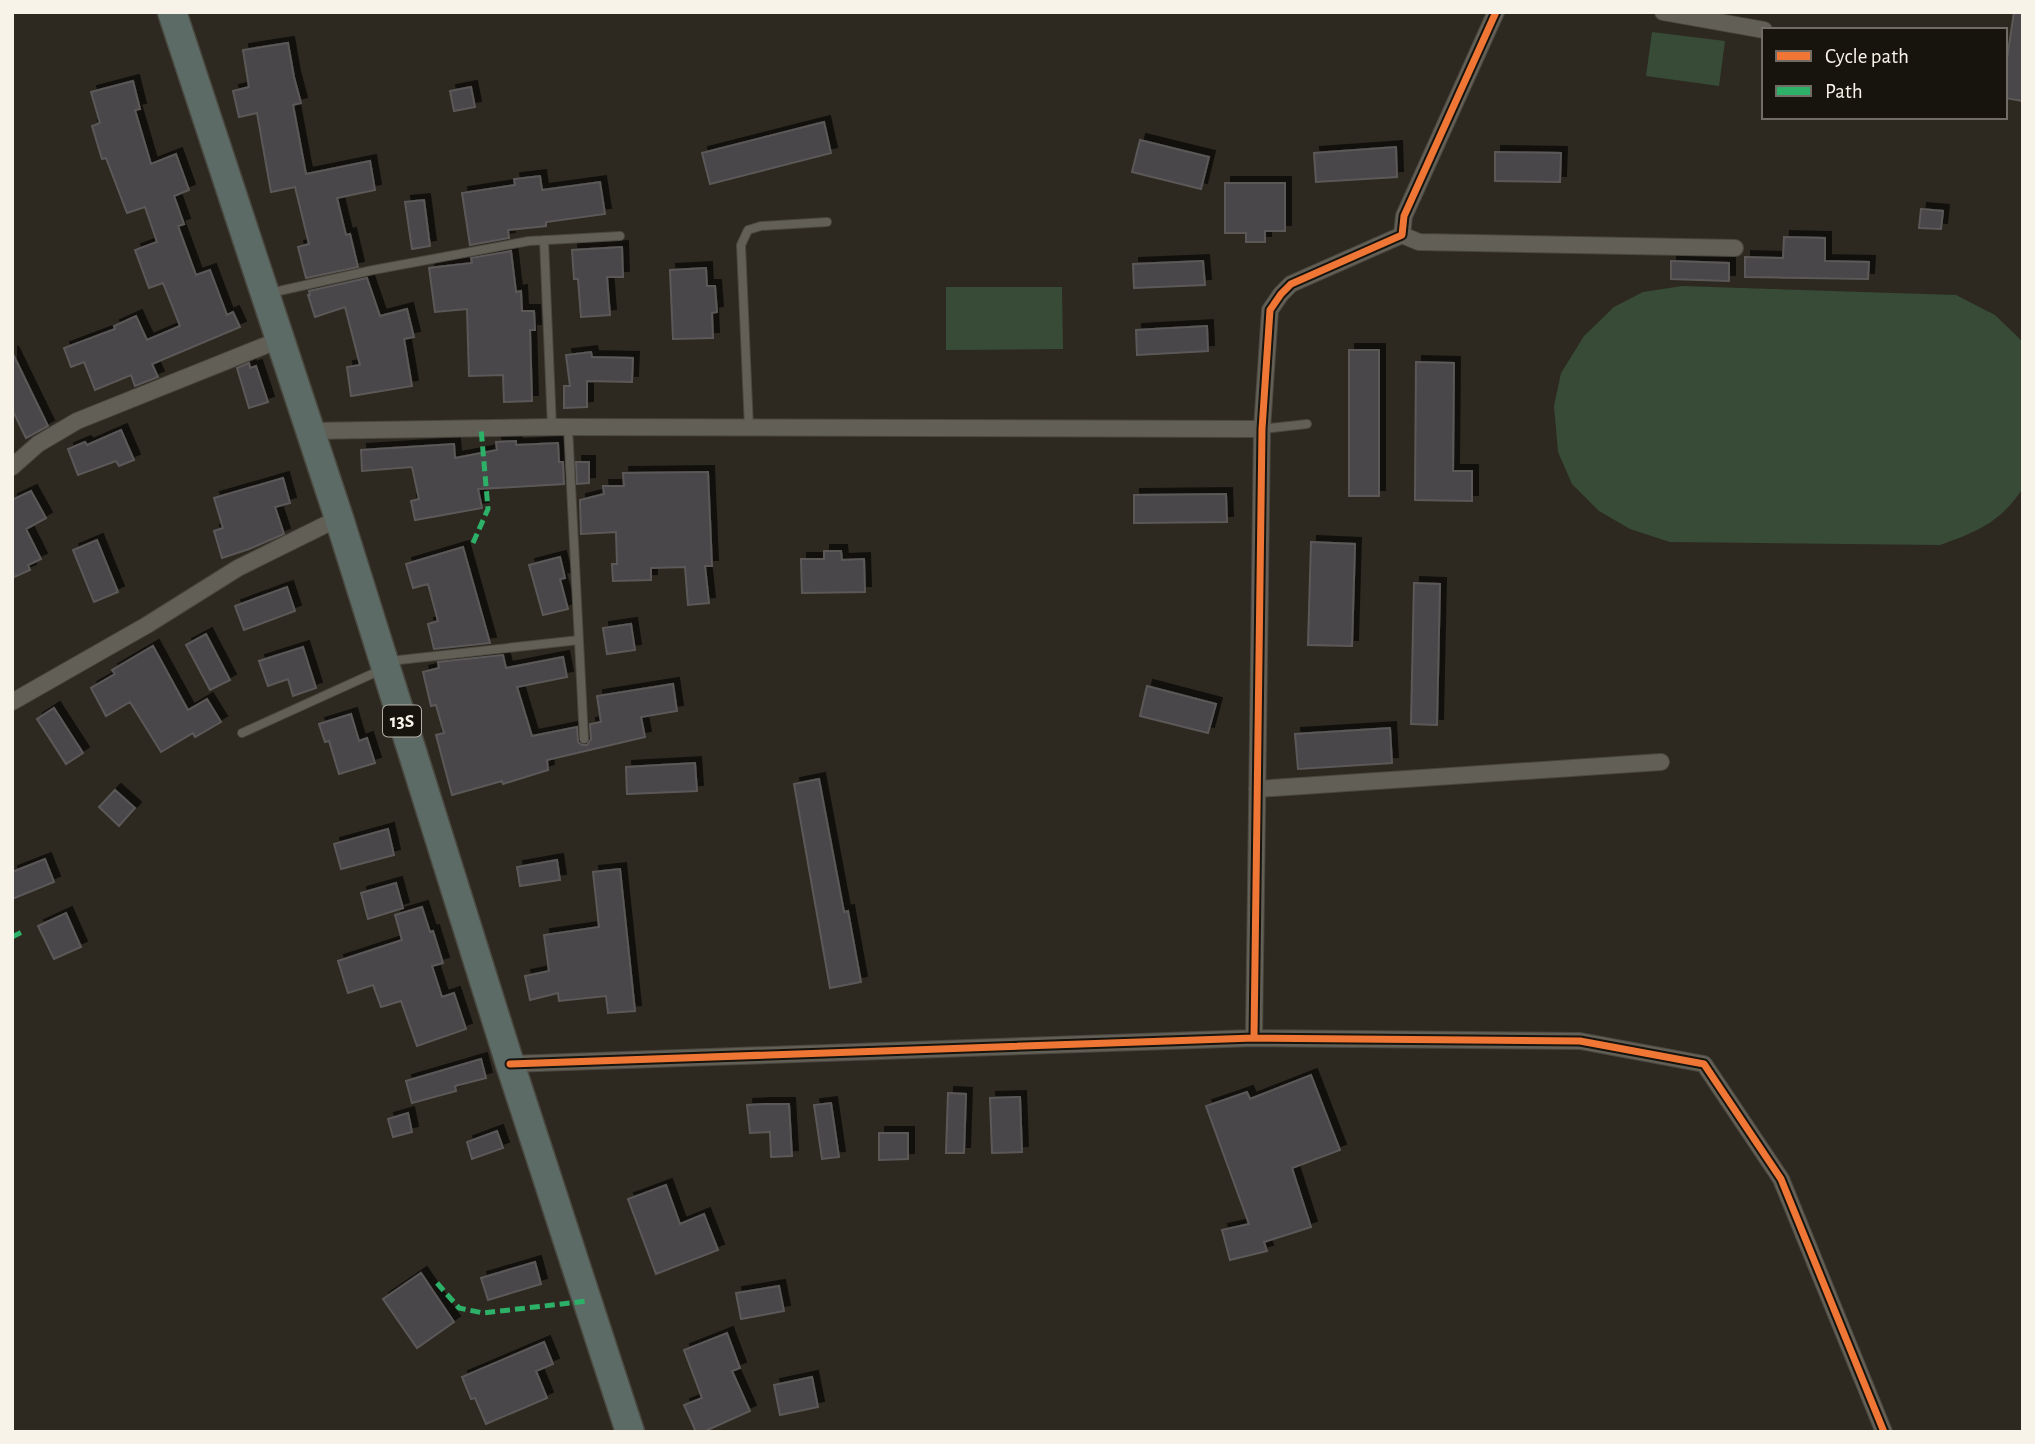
<svg xmlns="http://www.w3.org/2000/svg" width="2035" height="1444" font-family="'Alegreya Sans',sans-serif">
<style>
.pitch{fill:#374b36}
.building{fill:#484649;stroke:#5b5959;stroke-width:2;filter:url(#shadow)}
.lines{fill:none;stroke-linecap:round;stroke-linejoin:round}
.lane-casing{stroke:#4a473f;stroke-width:10}
.street-casing{stroke:#4a473f;stroke-width:18}
.highway-casing{stroke:#4a473f;stroke-width:31}
.lane{stroke:#625f57;stroke-width:8}
.street{stroke:#625f57;stroke-width:16}
.highway{stroke:#5c6b66;stroke-width:28}
.quiet{stroke:#2db169;stroke-width:5;stroke-dasharray:10 5;stroke-linecap:butt}
.cycleway-casing{stroke:#17140d;stroke-width:11}
.cycleway{stroke:#f07635;stroke-width:7}
.labels{text-anchor:middle;dominant-baseline:central;stroke-width:6;stroke-linejoin:round;paint-order:stroke}
.shield{fill:#17140d;stroke:#b4b0a7;stroke-width:2}
.shield-label{font-size:19px;font-weight:bold;fill:#f8f3e9}
</style>
<defs>
<filter id="shadow"><feDropShadow dx="6" dy="-6" stdDeviation="0" flood-color="#0009"/></filter>
</defs>
<rect width="100%" height="100%" fill="#2d2920"/>
<!-- pitch -->
<path class="pitch" d="M1652,32L1725,41L1719,86L1646,76Z
M1682,286L1956,295L1995,315L2023,342V488C2001,522 1977,532 1940,545L1670,542L1630,529L1599,511L1572,484L1558,452L1554,406L1561,373L1584,336L1614,307L1643,292Z
M946,287H1062L1063,349L946,350Z"/>
<!-- building -->
<path class="building" d="M2014,12L2023,13V101L2005,98V72Z
M288,43L294,77L301,103L293,105L306,174L370,161L375,190L337,198L346,235L350,234L358,267L306,278L298,247L309,244L295,187L271,192L257,113L239,117L233,91L249,87L243,50Z
M133,81L140,109L135,110L151,164L176,154L189,190L174,196L184,224L178,226L196,275L210,270L227,315L233,312L240,327L152,364L158,377L135,386L131,375L95,390L84,362L71,367L64,348L115,329L114,326L136,316L147,340L180,326L163,283L149,288L135,250L157,242L145,207L127,213L106,158L102,159L92,126L100,123L91,92Z
M471,87L475,107L454,111L450,91Z
M824,122L831,153L710,184L702,153Z
M1140,140L1209,157L1201,189L1132,172Z
M1396,147L1397,177L1316,182L1314,153Z
M1495,152L1561,153L1560,182L1495,181Z
M540,176L542,190L600,182L605,214L546,222V226L508,230L509,238L470,245L462,193L515,185L514,179Z
M1225,183H1285V231H1265V242H1246V233H1225Z
M424,200L430,246L412,249L405,202Z
M1921,209L1943,211L1941,229L1919,228Z
M1784,237L1825,238V261L1869,262L1868,279L1745,277V257L1783,258Z
M622,247L623,277H607L610,315L581,317L578,279H574L572,250Z
M511,251L516,292L521,291L522,311H534L535,330H530L532,401L504,402L503,375L469,376L467,309L435,312L429,268L472,263L471,258Z
M1203,261L1205,285L1134,288L1133,264Z
M1671,261L1729,263V281L1671,279Z
M706,268L707,286H715L717,312L712,313L713,338L673,339L670,270Z
M367,278L380,316L407,309L414,337L404,339L412,386L351,396L347,367L360,365L345,307L315,317L308,295H310L309,291Z
M1207,326L1208,351L1137,355L1136,330Z
M1349,350H1379V496H1349Z
M12,352L48,426L26,438L12,409Z
M591,352L592,357L633,358L632,382L587,381V407L564,408V386H570L566,355Z
M1416,362L1454,363L1453,471H1472V501L1415,500Z
M249,363L250,368L256,366L268,402L249,408L237,368Z
M121,430L134,460L119,466L116,461L78,475L68,449L85,442L87,445Z
M516,441V445L558,443L559,462H563L564,484L478,489L482,508L415,520L411,501L419,499L412,467L362,471L361,450L454,444L455,458L497,450L496,442Z
M576,462H589V483L577,484Z
M708,472L712,566H705L709,603L688,605L685,567L651,568V580L613,581L612,564H617L616,532L581,534L580,500L604,494L603,486H624L623,473Z
M283,478L290,503L275,507L284,534L249,549L222,558L214,531L223,528L214,498Z
M31,491L46,518L26,529L41,559L28,565L30,570L12,578V500Z
M1226,494L1227,522L1134,523V495Z
M97,540L118,592L94,602L73,550Z
M1311,542L1355,544L1352,646L1308,645Z
M463,547L490,643L434,649L428,624L438,621L428,584L413,588L406,564Z
M824,551H841L842,560L864,559L865,592L802,593L801,559H824Z
M560,557L565,578L560,579L568,609L543,615L529,565Z
M1414,583L1440,584L1437,725L1411,724Z
M287,587L295,611L244,630L235,606Z
M631,624L635,650L607,654L603,628Z
M206,634L230,680L210,690L186,645Z
M153,646L188,710L207,699L221,722L195,737L193,733L161,752L130,702L106,716L91,688L115,674L112,670Z
M303,647L316,688L293,696L288,679L268,686L259,661Z
M503,655L506,668L563,657L567,677L517,687L532,736L577,727L578,742L582,745H587L591,739L590,724L601,722L597,696L673,684L677,711L641,717L645,737L547,760L548,770L503,784L502,781L452,795L436,735L444,733L436,705L431,706L423,672L439,668L438,662Z
M1147,686L1216,704L1208,733L1140,716Z
M54,708L83,753L66,764L37,719Z
M351,714L359,741L367,738L375,763L339,774L329,741L325,742L319,724Z
M1390,728L1392,763L1298,769L1295,734Z
M695,763L697,791L627,794L626,767Z
M819,779L844,912L848,911L861,982L830,988L794,784Z
M115,790L135,808L119,826L99,807Z
M388,829L394,855L341,869L334,844Z
M45,859L54,882L12,899V872Z
M557,860L560,880L520,886L517,867Z
M620,869L635,1011L608,1013L606,996L559,1001L558,993L530,1000L525,976L549,971L544,935L599,927L593,872Z
M396,883L403,908L368,919L361,893Z
M422,907L430,932L433,931L443,963L432,966L442,997L454,993L466,1029L417,1046L401,1001L381,1007L373,985L348,993L338,961L402,940L395,915Z
M66,913L81,947L54,959L38,926Z
M481,1059L486,1078L455,1086L456,1091L412,1103L406,1081Z
M1311,1075L1340,1150L1292,1168L1311,1227L1264,1242L1267,1251L1230,1260L1222,1230L1249,1224L1206,1106L1247,1092L1250,1099Z
M948,1093L966,1094L964,1153H946Z
M1020,1097L1022,1152L992,1153L990,1098Z
M831,1103L839,1157L822,1159L814,1105Z
M765,1104H789L792,1156L771,1157L770,1132L750,1133L747,1105Z
M408,1113L412,1132L393,1137L388,1119Z
M497,1131L503,1148L472,1159L467,1142Z
M879,1133H908V1159L879,1160Z
M666,1185L680,1224L704,1214L718,1250L656,1274L628,1199Z
M535,1262L541,1284L488,1300L481,1278Z
M421,1273L454,1322L417,1348L383,1299Z
M779,1286L784,1311L741,1319L736,1293Z
M727,1333L740,1368L732,1371L750,1411L703,1432H696L684,1405L702,1398L684,1350Z
M544,1342L553,1364L536,1371L547,1398L486,1424L475,1398L471,1399L462,1377Z
M812,1377L818,1407L780,1415L774,1385Z"/>
<g class="lines">
<defs>
<path id="lane" d="M544,240L552,427
M270,293L373,270L529,241L620,236
M568,427L584,739
M749,428L741,245L748,230L761,226L827,222
M1262,429L1307,424
M390,661L579,640
M242,733L383,669"/>
<path id="street" d="M1663,12L1764,30
M1402,235L1419,242L1735,248
M309,431L552,427L1262,429
M12,467L38,444L77,421L279,340
M12,702L147,625L238,568L339,518
M1257,789L1661,762
M1254,1038L1262,429L1270,310L1281,294L1291,284L1402,235L1404,216L1496,12
M510,1064L1254,1038L1580,1041L1704,1064L1781,1179L1884,1432"/>
<path id="highway" d="M172,12L339,518L510,1064L630,1432"/>
</defs>
<!-- lane casing -->
<use href="#lane" class="lane-casing"/>
<!-- street casing -->
<use href="#street" class="street-casing"/>
<!-- highway casing -->
<use href="#highway" class="highway-casing"/>
<!-- lane -->
<use href="#lane" class="lane"/>
<!-- street -->
<use href="#street" class="street"/>
<!-- highway -->
<use href="#highway" class="highway"/>
<!-- quiet -->
<path class="quiet" d="M473,543L488,509L481,428
M12,937L24,931
M437,1283L459,1308L483,1313L587,1301"/>
<defs>
<path id="cycleway" d="M1254,1038L1262,429L1270,310L1281,294L1291,284L1402,235L1404,216L1496,12
M510,1064L1254,1038L1580,1041L1704,1064L1781,1179L1884,1432"/>
</defs>
<!-- cycleway casing -->
<use href="#cycleway" class="cycleway-casing"/>
<!-- cycleway -->
<use href="#cycleway" class="cycleway"/>
</g>
<g class="labels">
<!-- shield labels -->
<rect class="shield" x="383" y="705.5" width="38" height="31" rx="5"/>
<g class="shield-label">
<text x="402" y="721">13S</text>
</g>
</g>
<!-- border -->
<rect width="2035" height="1444" fill="none" stroke="#f8f3e9" stroke-width="28"/>
<!-- legend -->
<rect x="1762" y="28" width="245" height="91" fill="#17140d" stroke="#716d65" stroke-width="2"/>
<rect x="1776" y="51" width="35" height="10" fill="#f07635" stroke="#716d65" stroke-width="2"/>
<text x="1825" y="63" font-size="21" fill="#f8f3e9">Cycle path</text>
<rect x="1776" y="86" width="35" height="10" fill="#2db169" stroke="#716d65" stroke-width="2"/>
<text x="1825" y="98" font-size="21" fill="#f8f3e9">Path</text>
</svg>
